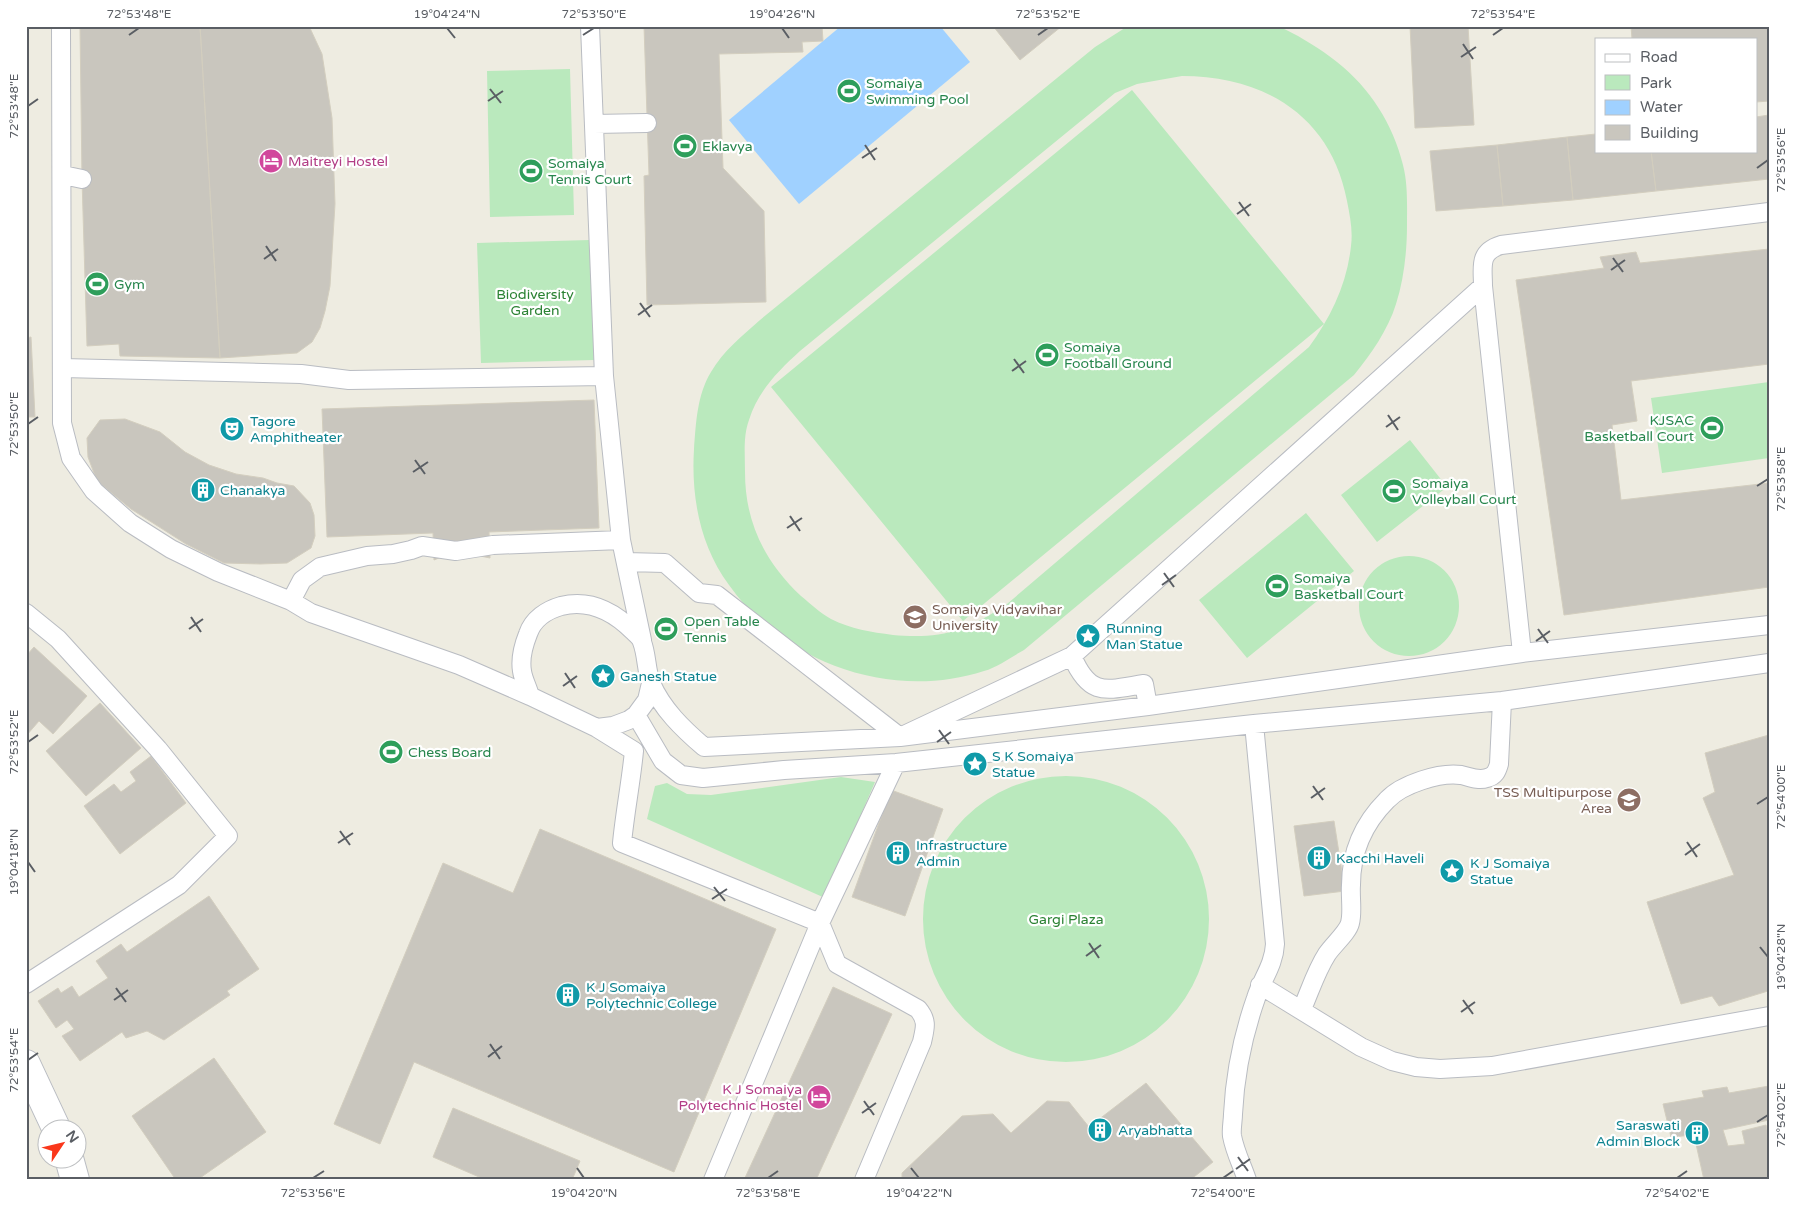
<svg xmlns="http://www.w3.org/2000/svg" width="1795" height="1206" font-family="'Varela Round',sans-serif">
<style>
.green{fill:#bae9bd;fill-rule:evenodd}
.water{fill:#a0d1ff}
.building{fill:#c9c6be;stroke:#d3cebf}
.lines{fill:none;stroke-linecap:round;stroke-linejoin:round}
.lane-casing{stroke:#b9bcc2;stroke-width:20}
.street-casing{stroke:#b9bcc2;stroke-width:30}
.lane{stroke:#fff;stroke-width:18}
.street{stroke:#fff;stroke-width:28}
.ticks{fill:none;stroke:#5a5e64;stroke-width:2}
.labels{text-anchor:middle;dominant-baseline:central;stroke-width:4.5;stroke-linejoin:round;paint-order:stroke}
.leisure-label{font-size:14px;fill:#27864d;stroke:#fff;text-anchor:start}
.hotel-label{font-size:14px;fill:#b23c85;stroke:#fff;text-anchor:start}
.park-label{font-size:14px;fill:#2b8233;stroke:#fff}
.culture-label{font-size:14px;fill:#0d838f;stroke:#fff;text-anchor:start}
.education-label{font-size:14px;fill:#785e54;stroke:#fff;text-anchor:start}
.neatline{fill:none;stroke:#5a5e64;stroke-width:2}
.ticks-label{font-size:12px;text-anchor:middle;fill:#5a5e64}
</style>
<rect width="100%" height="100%" fill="#eeece1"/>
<!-- green -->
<path class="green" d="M1128,26C1162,26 1196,26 1230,26C1244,26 1261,24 1275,26C1290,29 1325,52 1337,62C1370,88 1393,124 1403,165C1408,184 1407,206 1407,225C1407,251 1404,279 1396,304C1388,330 1371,354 1354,375L1024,650C1011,657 998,667 984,671C892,701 785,664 729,585C700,546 691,497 694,449C696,423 697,395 711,372C723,351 742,336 760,320L1095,47ZM1182,76C1264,76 1331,116 1347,201C1350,216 1353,231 1351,246C1347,284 1331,317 1309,347L1007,604C992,614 977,623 960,629C940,637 914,637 893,635C871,632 851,629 831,619C820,613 811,604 801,596C765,562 745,523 745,472C745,455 743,436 749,420C758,391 778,371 800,351L1115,93L1137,84Z
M570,69L574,215L490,217L487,71Z
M1132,90L1324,324L963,621L771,387Z
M590,240L594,360L481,363L477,243Z
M1769,382V458L1662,473L1651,398Z
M1410,440L1447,487L1377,542L1341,495Z
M1306,513L1354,571L1247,658L1199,600Z
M1359 606a50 50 0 1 1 100 0a50 50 0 1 1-100 0Z
M923 919a143 143 0 1 1 286 0a143 143 0 1 1-286 0Z
M841,777L875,782L825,898L647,819L655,786L667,783L687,794L711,795Z"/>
<!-- water -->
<path class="water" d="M841,26H940L970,62L799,204L729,120Z"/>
<!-- building -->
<path class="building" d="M80,26H200L220,358L120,356L119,344L87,346L82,179Z
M200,26H309L322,54L332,118L335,204L330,286L325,311L320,328L312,342L297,353L220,358Z
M644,26H822L823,41L802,42L803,52L719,54L723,168L764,211L766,302L647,305L644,176L649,175Z
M993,26H1062L1020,60Z
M1410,26H1468L1474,125L1415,128Z
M1631,26H1769V101L1756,102V39H1632Z
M1769,115V179L1656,191L1651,151H1756V117Z
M1596,134V151H1651L1656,191L1573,200L1567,137Z
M1567,137L1573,200L1503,206L1497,145Z
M1497,145L1503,206L1436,211L1430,151Z
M1769,249V364L1631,381L1637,421L1612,425L1621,500L1769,483V587L1564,615L1516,280L1604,268L1600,257L1636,252L1640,263Z
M31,337L35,417H26V338Z
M594,400L599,528L489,532L490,558L456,551L434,560L433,533L327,537L322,409Z
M125,419L160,432L185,452L209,465L236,474L263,478L277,483L294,486L310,503L314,515L315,536L311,548L287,563L260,564L224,563L186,544L131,509L97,481L88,457L87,438L100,420Z
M34,647L87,696L53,734L39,721L26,736V656Z
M100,703L141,748L86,796L46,751Z
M1769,735L1768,991L1719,1006L1712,996L1681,1004L1647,902L1734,875L1703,798L1715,792L1705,753Z
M151,756L186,803L120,854L84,806L114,784L121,792L136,781L130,772Z
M891,790L943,809L905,916L852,897Z
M1334,821L1345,891L1304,896L1294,826Z
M540,829L776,929L674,1172L414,1062L380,1144L334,1124L443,863L513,893Z
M209,896L259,969L227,991L230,995L164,1040L147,1031L126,1038L122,1032L80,1061L62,1036L74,1029L67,1020L56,1028L38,1001L58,988L61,993L72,986L79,997L108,978L96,961L121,944L127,952Z
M833,987L892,1014L816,1180H744Z
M214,1058L266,1132L197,1180H176L132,1116Z
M1146,1083L1213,1162L1190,1180H902V1173L962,1116L993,1114L1011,1133L1047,1101L1069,1102L1089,1127Z
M1769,1086V1120L1723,1130L1728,1146L1745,1144L1742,1131L1766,1125L1769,1138V1177L1754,1180H1704L1694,1135L1671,1137L1663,1104L1704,1097L1702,1091L1727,1087L1729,1093Z
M453,1108L580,1161L572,1180H486L433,1157Z"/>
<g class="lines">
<defs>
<path id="lane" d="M61,26L62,423L71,458L94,491L130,523L171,549L218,572L291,601L311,613L459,665L530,696
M590,26L604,376L621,540L642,640
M594,124L647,123
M63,175L82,179
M63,368L301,374L349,380L604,376
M626,562L665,563L699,593L717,595L900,737L1072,656L1483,286
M291,601L302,580L320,567L367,556L393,554L411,550L422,546L456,551L493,545L621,540
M26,613L58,639L158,749L228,836L179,885L26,984
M1522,653L1483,286C1483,267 1478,252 1501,245L1769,212
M1072,656C1090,698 1106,690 1144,684L1148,706
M651,683L647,700L636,715L629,720L613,726L597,728L530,696C528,688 523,679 522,671C520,659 524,644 528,634C533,619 547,610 561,606C589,599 613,611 633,631C636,634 641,638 642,642C647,655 646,670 651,683C662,709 683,729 704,747L900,737L1148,706L1522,653L1769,625
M636,715L663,761L681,775L703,778L784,770L896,763L1254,724L1502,701L1769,663
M597,728L634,751C631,782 625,812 622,843L820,923L837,964L918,1009C928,1021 925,1028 922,1042L864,1180
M1260,985L1361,1047L1392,1061L1416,1067L1440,1069L1492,1066L1769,1016
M1302,1009C1310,991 1316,971 1327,954C1333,945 1348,932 1350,923C1353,912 1350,897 1351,885C1351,852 1364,823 1387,800C1402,784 1440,772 1461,775C1470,777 1478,781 1487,778C1495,776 1497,771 1499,764L1502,701
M713,1180L820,923L896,763
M1247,1180C1242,1165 1235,1152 1232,1136C1231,1129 1233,1121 1233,1114C1235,1074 1243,1035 1256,998C1262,979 1274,965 1275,944L1254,724"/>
<path id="street" d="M26,1064L56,1128
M69,1158L75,1180"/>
</defs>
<!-- lane casing -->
<use href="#lane" class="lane-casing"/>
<!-- street casing -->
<use href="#street" class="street-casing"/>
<!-- lane -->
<use href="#lane" class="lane"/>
<!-- street -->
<use href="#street" class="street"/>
</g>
<!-- ticks -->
<path class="ticks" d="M447,28L455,38M782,28L789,38M129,35L139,28M583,35L594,28M1038,35L1048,28M1493,35L1503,28M1463,44L1473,59M1461,57L1476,47M490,89L501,103M488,101L503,91M28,106L38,99M865,145L875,160M862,158L877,148M1757,168L1768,160M1239,202L1249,216M1237,214L1251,204M266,246L276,261M1613,258L1623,272M264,259L278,249M1611,270L1625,260M640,303L650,317M638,315L652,305M1014,359L1024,373M1012,371L1026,361M1388,415L1398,430M28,424L38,417M1386,427L1400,417M415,460L425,474M413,472L428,462M1757,486L1768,479M790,516L800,531M787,528L802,518M1164,573L1174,587M1162,585L1176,575M191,617L201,632M189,629L203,619M1538,629L1548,643M1536,641L1550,631M565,673L575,688M563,686L577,676M939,730L949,744M28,742L38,735M937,742L951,732M1313,786L1323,800M1311,798L1325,788M1757,804L1768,797M340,831L350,845M1687,842L1697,857M338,843L353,833M1685,855L1700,844M28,862L35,872M714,887L725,901M712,899L727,889M1089,943L1099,958M1760,947L1768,957M1086,956L1101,945M116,988L126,1002M114,1000L128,990M1463,1000L1473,1014M1461,1012L1475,1002M490,1044L500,1059M488,1057L502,1046M28,1060L38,1053M864,1101L874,1115M862,1113L876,1103M1757,1122L1768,1115M1238,1157L1248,1171M577,1168L584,1178M911,1168L919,1178M1236,1169L1250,1159M313,1178L324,1171M768,1178L778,1171M1223,1178L1233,1171M1677,1178L1687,1171"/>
<!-- icons -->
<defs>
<symbol id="stadium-disc" viewBox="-11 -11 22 22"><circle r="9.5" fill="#2e9e5b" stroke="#fff"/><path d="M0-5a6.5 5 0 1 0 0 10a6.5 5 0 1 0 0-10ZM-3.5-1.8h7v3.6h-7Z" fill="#fff"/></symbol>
<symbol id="hotel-disc" viewBox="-11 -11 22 22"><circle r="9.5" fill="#d1479c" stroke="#fff"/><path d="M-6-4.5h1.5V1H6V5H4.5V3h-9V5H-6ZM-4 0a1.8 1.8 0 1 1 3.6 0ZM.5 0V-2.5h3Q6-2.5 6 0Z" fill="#fff"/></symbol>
<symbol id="theatre-disc" viewBox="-11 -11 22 22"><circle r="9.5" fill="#0f9aa8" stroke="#fff"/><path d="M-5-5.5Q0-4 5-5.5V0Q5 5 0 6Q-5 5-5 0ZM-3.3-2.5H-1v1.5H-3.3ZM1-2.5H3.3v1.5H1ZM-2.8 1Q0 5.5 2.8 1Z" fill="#fff"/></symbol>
<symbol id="building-disc" viewBox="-11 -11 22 22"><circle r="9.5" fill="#0f9aa8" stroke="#fff"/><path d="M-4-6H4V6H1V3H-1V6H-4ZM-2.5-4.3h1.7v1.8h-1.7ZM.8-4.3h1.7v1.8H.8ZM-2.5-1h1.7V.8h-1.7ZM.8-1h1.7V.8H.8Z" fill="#fff"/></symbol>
<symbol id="university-disc" viewBox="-11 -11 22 22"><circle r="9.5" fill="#8d6e63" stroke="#fff"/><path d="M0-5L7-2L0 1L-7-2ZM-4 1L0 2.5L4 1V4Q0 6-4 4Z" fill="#fff"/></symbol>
<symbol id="sight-disc" viewBox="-11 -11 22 22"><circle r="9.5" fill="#0f9aa8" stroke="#fff"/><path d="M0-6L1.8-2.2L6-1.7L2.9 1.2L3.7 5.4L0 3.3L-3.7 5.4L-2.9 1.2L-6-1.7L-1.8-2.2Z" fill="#fff"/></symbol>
<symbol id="school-disc" viewBox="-11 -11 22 22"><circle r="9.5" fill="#8d6e63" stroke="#fff"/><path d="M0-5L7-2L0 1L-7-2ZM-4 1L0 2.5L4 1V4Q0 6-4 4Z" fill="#fff"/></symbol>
</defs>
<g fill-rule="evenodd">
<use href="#stadium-disc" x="835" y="77" width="28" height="28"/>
<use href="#stadium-disc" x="671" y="132" width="28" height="28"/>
<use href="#hotel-disc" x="257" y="147" width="28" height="28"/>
<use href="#stadium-disc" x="517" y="157" width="28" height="28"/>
<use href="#stadium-disc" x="83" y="270" width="28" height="28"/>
<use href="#stadium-disc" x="1033" y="341" width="28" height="28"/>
<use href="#stadium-disc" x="1698" y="414" width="28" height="28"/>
<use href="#theatre-disc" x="218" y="415" width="28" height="28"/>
<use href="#building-disc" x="189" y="476" width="28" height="28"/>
<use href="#stadium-disc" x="1380" y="477" width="28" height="28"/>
<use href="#stadium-disc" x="1263" y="572" width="28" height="28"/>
<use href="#university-disc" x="901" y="603" width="28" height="28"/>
<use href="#stadium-disc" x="652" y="615" width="28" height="28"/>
<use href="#sight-disc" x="1074" y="622" width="28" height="28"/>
<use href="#sight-disc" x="589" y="662" width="28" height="28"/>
<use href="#stadium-disc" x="377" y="738" width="28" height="28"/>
<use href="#sight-disc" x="961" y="750" width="28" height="28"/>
<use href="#school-disc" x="1615" y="786" width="28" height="28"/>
<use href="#building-disc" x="884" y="839" width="28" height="28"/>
<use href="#building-disc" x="1305" y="844" width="28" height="28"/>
<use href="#sight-disc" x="1438" y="857" width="28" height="28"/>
<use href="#building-disc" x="554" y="981" width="28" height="28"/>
<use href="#hotel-disc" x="805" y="1083" width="28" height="28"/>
<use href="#building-disc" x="1086" y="1116" width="28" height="28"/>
<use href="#building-disc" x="1683" y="1119" width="28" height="28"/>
</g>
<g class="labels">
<!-- leisure labels -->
<g class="leisure-label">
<text x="866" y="83">Somaiya<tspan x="866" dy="16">Swimming Pool</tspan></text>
<text x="702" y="146">Eklavya</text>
<text x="548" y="163">Somaiya<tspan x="548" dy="16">Tennis Court</tspan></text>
<text x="114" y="284">Gym</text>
<text x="1064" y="347">Somaiya<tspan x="1064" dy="16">Football Ground</tspan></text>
<text x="1694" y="420" text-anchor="end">KJSAC<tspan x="1694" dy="16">Basketball Court</tspan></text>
<text x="1412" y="483">Somaiya<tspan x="1412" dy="16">Volleyball Court</tspan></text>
<text x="1294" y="578">Somaiya<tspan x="1294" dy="16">Basketball Court</tspan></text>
<text x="684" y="621">Open Table<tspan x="684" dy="16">Tennis</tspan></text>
<text x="408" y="752">Chess Board</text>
</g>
<!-- hotel labels -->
<g class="hotel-label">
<text x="288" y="161">Maitreyi Hostel</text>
<text x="802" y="1089" text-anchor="end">K J Somaiya<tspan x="802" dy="16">Polytechnic Hostel</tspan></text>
</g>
<!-- park labels -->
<g class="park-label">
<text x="535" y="294">Biodiversity<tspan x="535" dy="16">Garden</tspan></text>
<text x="1066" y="919">Gargi Plaza</text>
</g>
<!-- culture labels -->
<g class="culture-label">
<text x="250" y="421">Tagore<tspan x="250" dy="16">Amphitheater</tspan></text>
<text x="220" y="490">Chanakya</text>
<text x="1106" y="628">Running<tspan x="1106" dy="16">Man Statue</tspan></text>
<text x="620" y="676">Ganesh Statue</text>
<text x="992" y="756">S K Somaiya<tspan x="992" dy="16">Statue</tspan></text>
<text x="916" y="845">Infrastructure<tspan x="916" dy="16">Admin</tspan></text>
<text x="1336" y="858">Kacchi Haveli</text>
<text x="1470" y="863">K J Somaiya<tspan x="1470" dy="16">Statue</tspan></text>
<text x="586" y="987">K J Somaiya<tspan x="586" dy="16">Polytechnic College</tspan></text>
<text x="1680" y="1125" text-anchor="end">Saraswati<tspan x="1680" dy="16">Admin Block</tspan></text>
<text x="1118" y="1130">Aryabhatta</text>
</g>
<!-- education labels -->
<g class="education-label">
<text x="932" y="609">Somaiya Vidyavihar<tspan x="932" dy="16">University</tspan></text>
<text x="1612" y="792" text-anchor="end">TSS Multipurpose<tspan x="1612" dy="16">Area</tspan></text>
</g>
</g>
<!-- border -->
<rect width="1795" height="1206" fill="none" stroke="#ffffff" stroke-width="55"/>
<!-- legend -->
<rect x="1595" y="38" width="162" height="115" fill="#ffffff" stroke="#bdbfc1"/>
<rect x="1605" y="54" width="25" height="8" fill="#ffffff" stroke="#bdbfc1"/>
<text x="1640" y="62" font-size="15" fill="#5a5e64">Road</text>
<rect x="1605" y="75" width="25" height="15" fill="#bae9bd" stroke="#bdbfc1"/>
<text x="1640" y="88" font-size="15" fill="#5a5e64">Park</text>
<rect x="1605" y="100" width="25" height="15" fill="#a0d1ff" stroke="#bdbfc1"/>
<text x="1640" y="112" font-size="15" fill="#5a5e64">Water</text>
<rect x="1605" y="125" width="25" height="15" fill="#c9c6be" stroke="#bdbfc1"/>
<text x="1640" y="138" font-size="15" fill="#5a5e64">Building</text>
<!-- north arrow -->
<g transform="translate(62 1144) rotate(55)"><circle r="24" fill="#ffffff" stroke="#bdbfc1"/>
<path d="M0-4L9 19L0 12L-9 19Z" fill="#fa371b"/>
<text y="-8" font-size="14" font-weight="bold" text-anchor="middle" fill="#5a5e64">N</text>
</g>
<rect x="28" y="28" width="1740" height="1150" class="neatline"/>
<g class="ticks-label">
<text x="139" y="18">72°53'48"E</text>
<text x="447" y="18">19°04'24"N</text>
<text x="594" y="18">72°53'50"E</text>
<text x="782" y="18">19°04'26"N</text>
<text x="1048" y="18">72°53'52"E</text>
<text x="1503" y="18">72°53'54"E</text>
<text transform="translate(14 106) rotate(-90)" y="4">72°53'48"E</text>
<text transform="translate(1781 160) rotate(-90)" y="4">72°53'56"E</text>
<text transform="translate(14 424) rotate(-90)" y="4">72°53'50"E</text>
<text transform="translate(1781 479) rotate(-90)" y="4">72°53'58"E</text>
<text transform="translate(14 742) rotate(-90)" y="4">72°53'52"E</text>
<text transform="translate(1781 797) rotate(-90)" y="4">72°54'00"E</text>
<text transform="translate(14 862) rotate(-90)" y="4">19°04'18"N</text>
<text transform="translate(1781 957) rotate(-90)" y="4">19°04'28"N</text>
<text transform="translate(14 1060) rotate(-90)" y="4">72°53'54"E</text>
<text transform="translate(1781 1115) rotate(-90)" y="4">72°54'02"E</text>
<text x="313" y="1197">72°53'56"E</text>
<text x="584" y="1197">19°04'20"N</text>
<text x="768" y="1197">72°53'58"E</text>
<text x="919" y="1197">19°04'22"N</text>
<text x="1223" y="1197">72°54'00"E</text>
<text x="1677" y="1197">72°54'02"E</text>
</g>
</svg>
